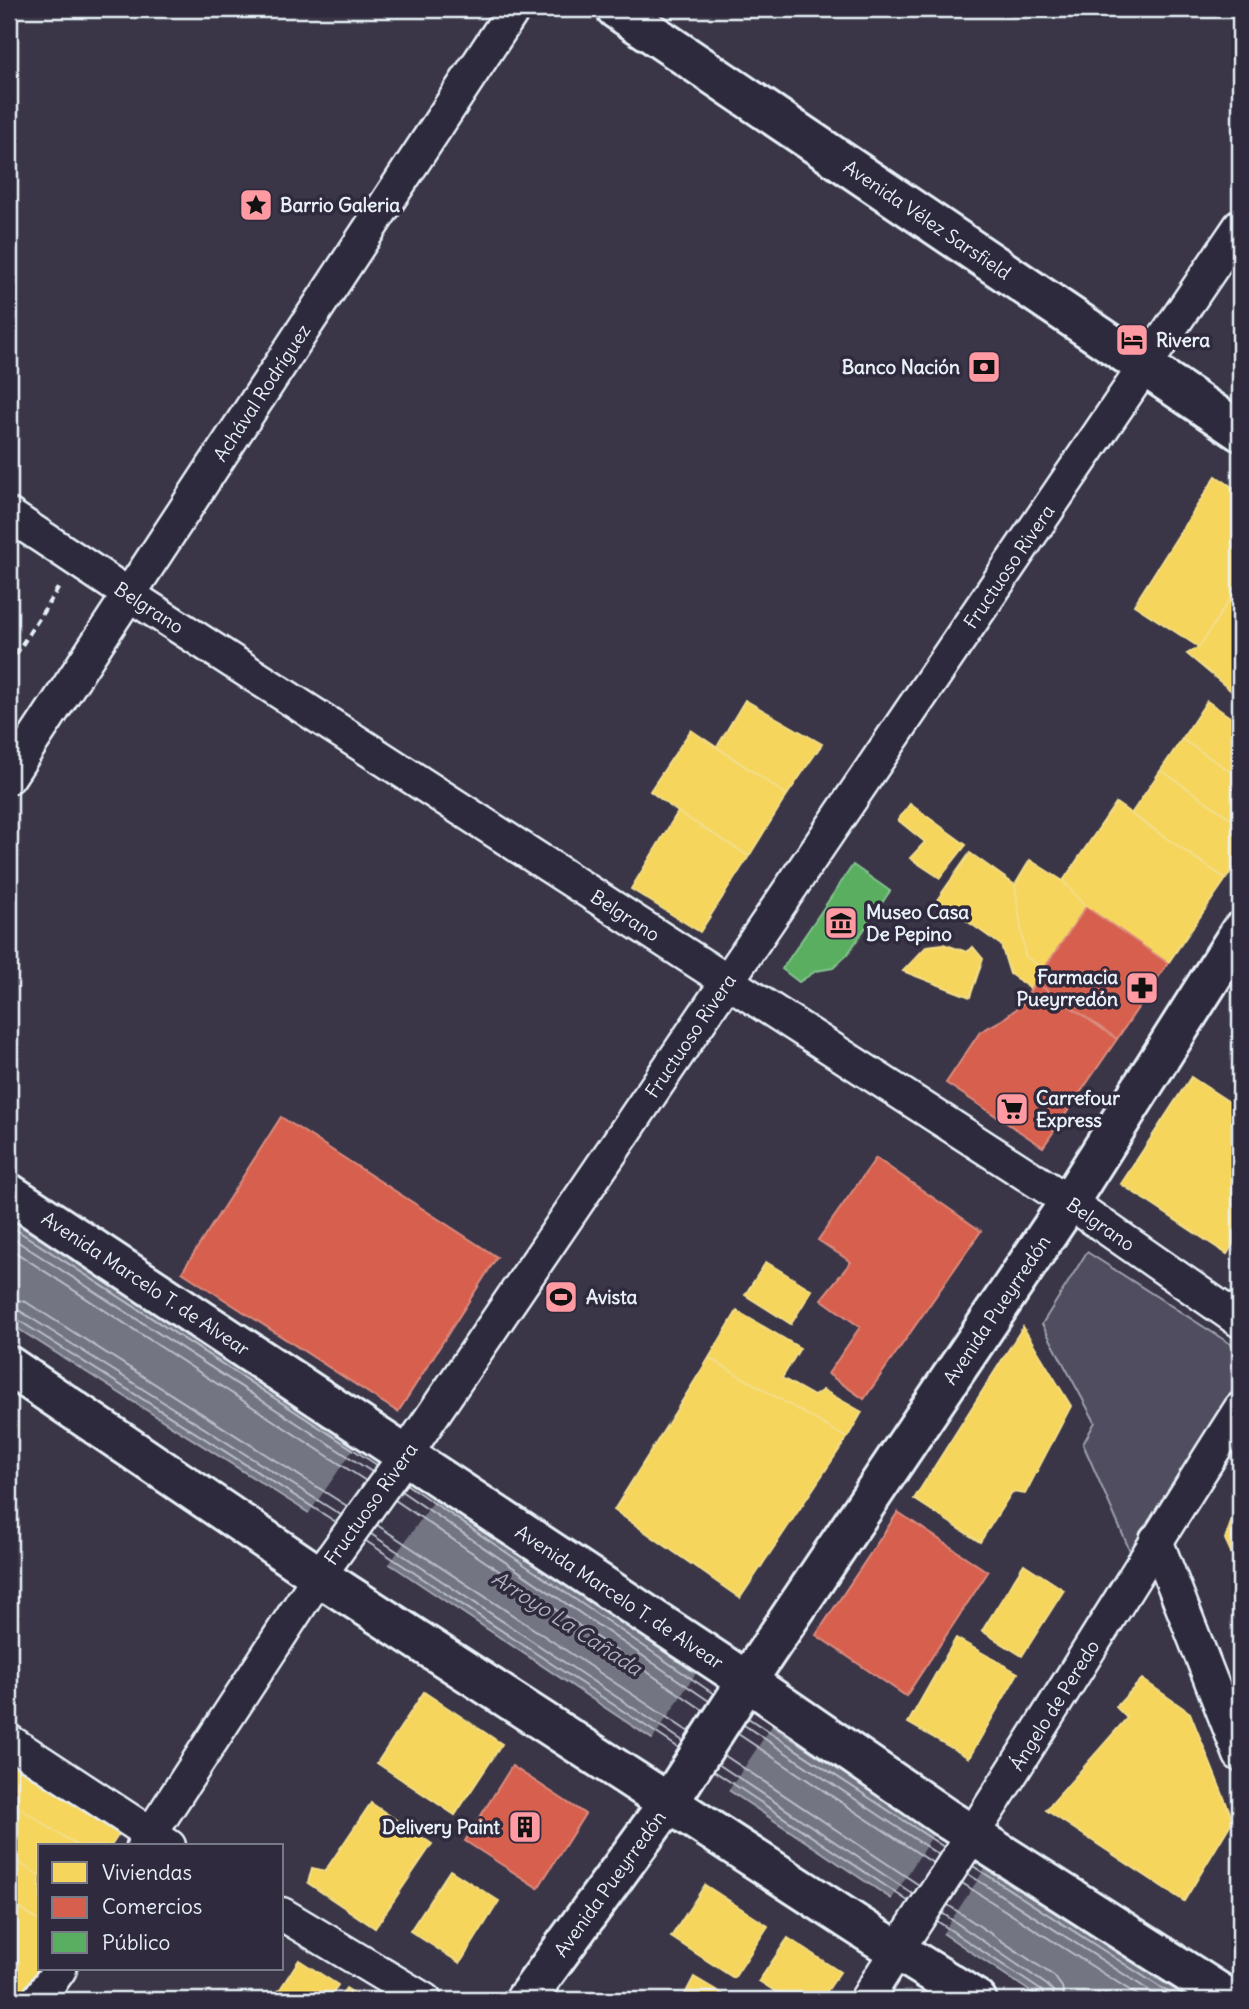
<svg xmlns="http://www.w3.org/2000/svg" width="1249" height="2009" font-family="Delius,sans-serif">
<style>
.green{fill:#504e5f;stroke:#9ca0ac;stroke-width:2}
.water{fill:#737482;stroke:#a2a6b1;stroke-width:2}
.pier{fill:#3a3648}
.homes{fill:#f6d55c;stroke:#f2dd8b;stroke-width:2}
.shops{fill:#d6604d;stroke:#db8c80;stroke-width:2}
.public{fill:#5aae61;stroke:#85c28e;stroke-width:2}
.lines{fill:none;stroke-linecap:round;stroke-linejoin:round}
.shore{stroke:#b9bfc9;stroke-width:2}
.street-casing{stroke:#e8f1f8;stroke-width:37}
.secondary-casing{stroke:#e8f1f8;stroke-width:44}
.primary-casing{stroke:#e8f1f8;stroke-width:44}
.path{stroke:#e8f1f8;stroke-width:4.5;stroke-dasharray:7 5;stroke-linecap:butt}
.street{stroke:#2f2a3d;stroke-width:32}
.secondary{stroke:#2f2a3d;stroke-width:38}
.primary{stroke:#2f2a3d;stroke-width:38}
.labels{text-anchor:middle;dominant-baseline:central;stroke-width:7;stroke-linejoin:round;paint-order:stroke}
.poi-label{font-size:19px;font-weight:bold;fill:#e8f1f8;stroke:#2f2a3d;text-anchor:start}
.street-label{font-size:19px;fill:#e8f1f8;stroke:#2f2a3d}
.water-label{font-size:21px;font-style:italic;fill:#aeb2bd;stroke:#2f2a3d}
</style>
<rect width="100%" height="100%" fill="#3a3648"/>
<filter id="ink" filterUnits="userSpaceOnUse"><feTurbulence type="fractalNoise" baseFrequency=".0143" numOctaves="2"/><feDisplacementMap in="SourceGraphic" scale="14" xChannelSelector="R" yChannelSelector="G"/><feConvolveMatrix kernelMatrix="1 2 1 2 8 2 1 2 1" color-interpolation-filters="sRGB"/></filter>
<g filter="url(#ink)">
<!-- green -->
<path class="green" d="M1087,1252L1240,1350V1379L1130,1551L1083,1444L1095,1422L1042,1324Z"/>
<!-- water -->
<path class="water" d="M9,1217L469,1518L793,1740L1193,2000H1043L399,1570L9,1323Z"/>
<!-- pier -->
<path class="pier" d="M359,1441L439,1494L387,1567L307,1516Z
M698,1670L774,1723L727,1793L651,1742Z
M936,1830L988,1864L941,1936L890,1902Z"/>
<!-- homes -->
<path class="homes" d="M1216,476L1240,492V583L1199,647L1134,605Z
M1237,588L1240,590V698L1187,654L1199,647Z
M745,700L822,744L787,795L717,747Z
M1207,701L1240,724V778L1182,739Z
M691,730L787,795L749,856L678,812L650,791Z
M1182,739L1240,778V825L1161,770Z
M1161,770L1240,825V857L1226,879L1131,814Z
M1116,803L1226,879L1168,963L1086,907L1063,881Z
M910,804L966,845L940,878L910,858L925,842L898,820Z
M678,812L749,856L700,932L631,889Z
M970,853L1015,885L1025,956L1044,969L1031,989L1010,974L1001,945L937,900Z
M1030,860L1063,881L1086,907L1044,969L1025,956L1015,885Z
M943,944L967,952L973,947L983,959L970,997L903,971L927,946Z
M1191,1077L1240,1109V1233L1227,1254L1121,1184Z
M766,1262L812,1290L791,1324L745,1295Z
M737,1311L800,1348L782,1378L814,1396L823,1390L862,1412L847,1438L709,1358Z
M1023,1327L1071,1406L1025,1494L1012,1492L980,1542L914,1499Z
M709,1358L847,1438L740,1598L614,1510Z
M1240,1507V1572L1225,1539L1233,1517Z
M1024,1564L1064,1590L1022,1656L982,1631Z
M956,1638L1018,1673L969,1758L908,1723Z
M1142,1679L1190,1713L1233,1820L1184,1901L1046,1810L1127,1718L1116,1707Z
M424,1692L502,1744L455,1815L377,1763Z
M17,1757L126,1823L111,1846H78L9,1801V1771Z
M9,1801L78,1846H40V1876L9,1856Z
M371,1803L432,1844L375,1928L308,1883L312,1868L325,1871Z
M9,1856L40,1876V1922L9,1901Z
M450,1870L499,1901L460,1963L410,1931Z
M705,1885L768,1926L734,1978L671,1937Z
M9,1901L18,1907L9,1921Z
M18,1907L40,1922V1966L18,2000H9V1921Z
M788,1938L840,1972L821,2000H789L759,1981Z
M299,1960L338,1985L328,2000H273Z
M694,1977L733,2000H682Z
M346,1988L365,2000H338Z"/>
<!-- shops -->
<path class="shops" d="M1086,907L1168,963L1117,1039L1035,982Z
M1035,982L1117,1039L1043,1147L946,1083L980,1032L1002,1020L1021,1005Z
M281,1117L497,1257L398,1412L182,1272Z
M876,1158L981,1231L864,1399L828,1374L860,1327L821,1299L851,1262L818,1240Z
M898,1512L988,1572L906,1696L816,1635Z
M512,1766L585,1814L538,1888L465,1841Z"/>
<!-- public -->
<path class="public" d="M853,865L890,891L847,955L833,968L816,971L799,982L782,969Z"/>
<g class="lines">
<!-- shore -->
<path class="shore" d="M9,1225L377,1465
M9,1236L372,1472
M9,1248L366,1481
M9,1298L26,1302L347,1506
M9,1308L20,1311L341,1515
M9,1317L15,1318L336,1522
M406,1484L714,1694
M401,1491L709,1701
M395,1500L703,1710
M377,1525L689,1732
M371,1534L683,1741
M366,1541L679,1748
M748,1718L944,1847
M744,1725L939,1855
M738,1734L933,1863
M724,1755L919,1885
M718,1764L913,1894
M714,1771L908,1901
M973,1866L1180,2000
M968,1874L1164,2000
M962,1883L1145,2000
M948,1905L1054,1976L1062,1987L1065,2000
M942,1913L1047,1985L1053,1991L1054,2000
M937,1921L1042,1991L1046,2000"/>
<defs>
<g id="street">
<path id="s1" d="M9,515L128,594L1069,1202L1240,1321"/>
<path id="s2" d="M9,777L514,9"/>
<path d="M1156,1540L1240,1755"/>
<path d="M9,1741L169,1846"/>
<path id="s3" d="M143,1846L319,1576L405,1456L1240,226"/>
<path d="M282,1914L425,2000"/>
<path d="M38,2000L60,1969"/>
<path id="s4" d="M866,2000C900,1944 937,1891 972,1835C1063,1694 1150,1550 1240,1409"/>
</g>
<g id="secondary">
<path id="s5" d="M525,2000L669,1802L747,1681L1069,1202L1240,932"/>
</g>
<g id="primary">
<path id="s6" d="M616,9L1240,431"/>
<path id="s7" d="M9,1193L747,1681L944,1817L1231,2000"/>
<path d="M9,1366L319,1576L874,1936L977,2000"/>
</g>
</defs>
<!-- street casing -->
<use href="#street" class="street-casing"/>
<!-- secondary casing -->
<use href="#secondary" class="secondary-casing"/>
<!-- primary casing -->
<use href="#primary" class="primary-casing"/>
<!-- path -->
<path class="path" d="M9,665L59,587"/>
<!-- street -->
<use href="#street" class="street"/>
<!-- secondary -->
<use href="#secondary" class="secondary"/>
<!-- primary -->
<use href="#primary" class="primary"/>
</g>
</g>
<!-- icons -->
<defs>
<symbol id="sight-square" viewBox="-11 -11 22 22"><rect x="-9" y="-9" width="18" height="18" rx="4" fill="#ff9aa2" stroke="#2f2a3d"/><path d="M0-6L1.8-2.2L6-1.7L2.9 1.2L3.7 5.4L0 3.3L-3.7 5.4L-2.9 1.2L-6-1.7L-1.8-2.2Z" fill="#111"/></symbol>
<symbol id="hotel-square" viewBox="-11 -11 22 22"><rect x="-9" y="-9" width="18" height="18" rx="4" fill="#ff9aa2" stroke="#2f2a3d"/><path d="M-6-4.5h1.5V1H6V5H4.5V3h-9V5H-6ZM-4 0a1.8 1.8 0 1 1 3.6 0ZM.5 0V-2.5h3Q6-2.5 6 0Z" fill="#111"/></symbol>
<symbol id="bank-square" viewBox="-11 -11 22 22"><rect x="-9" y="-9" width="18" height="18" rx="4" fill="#ff9aa2" stroke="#2f2a3d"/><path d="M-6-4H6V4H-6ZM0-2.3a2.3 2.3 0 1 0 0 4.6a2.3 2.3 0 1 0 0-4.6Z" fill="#111"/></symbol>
<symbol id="museum-square" viewBox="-11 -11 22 22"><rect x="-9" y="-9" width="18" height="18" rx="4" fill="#ff9aa2" stroke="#2f2a3d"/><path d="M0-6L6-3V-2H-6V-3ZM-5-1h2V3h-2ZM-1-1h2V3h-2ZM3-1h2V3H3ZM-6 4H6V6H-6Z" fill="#111"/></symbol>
<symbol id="pharmacy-square" viewBox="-11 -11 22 22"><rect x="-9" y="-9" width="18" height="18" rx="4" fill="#ff9aa2" stroke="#2f2a3d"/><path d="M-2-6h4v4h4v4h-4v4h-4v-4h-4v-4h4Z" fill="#111"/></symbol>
<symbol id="supermarket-square" viewBox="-11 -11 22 22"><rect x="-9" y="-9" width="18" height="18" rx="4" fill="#ff9aa2" stroke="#2f2a3d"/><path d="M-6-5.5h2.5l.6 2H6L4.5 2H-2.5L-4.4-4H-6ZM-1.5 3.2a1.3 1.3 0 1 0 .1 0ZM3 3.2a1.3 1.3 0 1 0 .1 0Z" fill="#111"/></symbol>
<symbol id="stadium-square" viewBox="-11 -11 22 22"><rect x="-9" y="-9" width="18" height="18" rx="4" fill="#ff9aa2" stroke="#2f2a3d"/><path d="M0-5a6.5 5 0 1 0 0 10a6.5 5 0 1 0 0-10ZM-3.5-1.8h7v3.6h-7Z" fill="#111"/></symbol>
<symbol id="building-square" viewBox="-11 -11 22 22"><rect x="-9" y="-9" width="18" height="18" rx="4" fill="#ff9aa2" stroke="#2f2a3d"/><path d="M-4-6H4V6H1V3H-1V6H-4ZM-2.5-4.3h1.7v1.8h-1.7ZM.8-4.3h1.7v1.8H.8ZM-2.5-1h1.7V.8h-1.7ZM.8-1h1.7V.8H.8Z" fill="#111"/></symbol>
</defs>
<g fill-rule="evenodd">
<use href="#sight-square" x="237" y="186" width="38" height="38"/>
<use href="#hotel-square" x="1113" y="321" width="38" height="38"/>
<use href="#bank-square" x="965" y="348" width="38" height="38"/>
<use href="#museum-square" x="822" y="904" width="38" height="38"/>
<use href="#pharmacy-square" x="1123" y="969" width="38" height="38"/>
<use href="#supermarket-square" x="993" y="1090" width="38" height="38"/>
<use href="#stadium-square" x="542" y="1278" width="38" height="38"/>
<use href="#building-square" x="506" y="1808" width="38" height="38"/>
</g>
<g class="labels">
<!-- poi labels -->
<g class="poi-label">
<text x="280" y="205">Barrio Galeria</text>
<text x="1156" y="340">Rivera</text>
<text x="960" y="367" text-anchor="end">Banco Nación</text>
<text x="866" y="912">Museo Casa<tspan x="866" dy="22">De Pepino</tspan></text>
<text x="1118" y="977" text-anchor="end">Farmacia<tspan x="1118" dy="22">Pueyrredón</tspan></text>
<text x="1036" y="1098">Carrefour<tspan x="1036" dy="22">Express</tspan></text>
<text x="586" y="1297">Avista</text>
<text x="500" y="1827" text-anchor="end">Delivery Paint</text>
</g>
<!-- street labels -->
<g class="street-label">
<text stroke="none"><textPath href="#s6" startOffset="376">Avenida Vélez Sarsfield</textPath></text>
<text stroke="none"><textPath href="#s2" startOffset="460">Achával Rodríguez</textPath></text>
<text stroke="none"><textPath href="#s3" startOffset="1545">Fructuoso Rivera</textPath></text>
<text stroke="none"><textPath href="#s1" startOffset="168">Belgrano</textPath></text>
<text stroke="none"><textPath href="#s1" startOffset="735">Belgrano</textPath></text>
<text stroke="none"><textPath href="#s3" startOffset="978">Fructuoso Rivera</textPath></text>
<text stroke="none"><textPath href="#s1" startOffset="1302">Belgrano</textPath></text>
<text stroke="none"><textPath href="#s7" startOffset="164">Avenida Marcelo T. de Alvear</textPath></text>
<text stroke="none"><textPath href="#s5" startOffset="836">Avenida Pueyrredón</textPath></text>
<text stroke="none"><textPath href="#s3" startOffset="411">Fructuoso Rivera</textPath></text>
<text stroke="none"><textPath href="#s7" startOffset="732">Avenida Marcelo T. de Alvear</textPath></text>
<text stroke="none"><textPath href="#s4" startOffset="350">Ángelo de Peredo</textPath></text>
<text stroke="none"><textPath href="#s5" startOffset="144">Avenida Pueyrredón</textPath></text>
</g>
<!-- water labels -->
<g class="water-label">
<text transform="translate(567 1623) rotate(33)">Arroyo La Cañada</text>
</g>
</g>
<!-- margin -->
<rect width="1249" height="2009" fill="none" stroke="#2f2a3d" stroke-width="35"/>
<rect x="18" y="18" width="1214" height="1974" fill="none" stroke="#e8f1f8" stroke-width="2.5" filter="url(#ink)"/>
<!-- legend -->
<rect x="38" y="1844" width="245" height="126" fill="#2f2a3d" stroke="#797a88" stroke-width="2"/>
<rect x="52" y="1862" width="35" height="21" fill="#f6d55c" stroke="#797a88" stroke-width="2"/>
<text x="102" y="1880" font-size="21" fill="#e8f1f8">Viviendas</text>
<rect x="52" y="1897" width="35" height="21" fill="#d6604d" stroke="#797a88" stroke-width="2"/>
<text x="102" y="1914" font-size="21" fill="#e8f1f8">Comercios</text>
<rect x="52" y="1932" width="35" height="21" fill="#5aae61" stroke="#797a88" stroke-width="2"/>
<text x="102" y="1950" font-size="21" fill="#e8f1f8">Público</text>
</svg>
